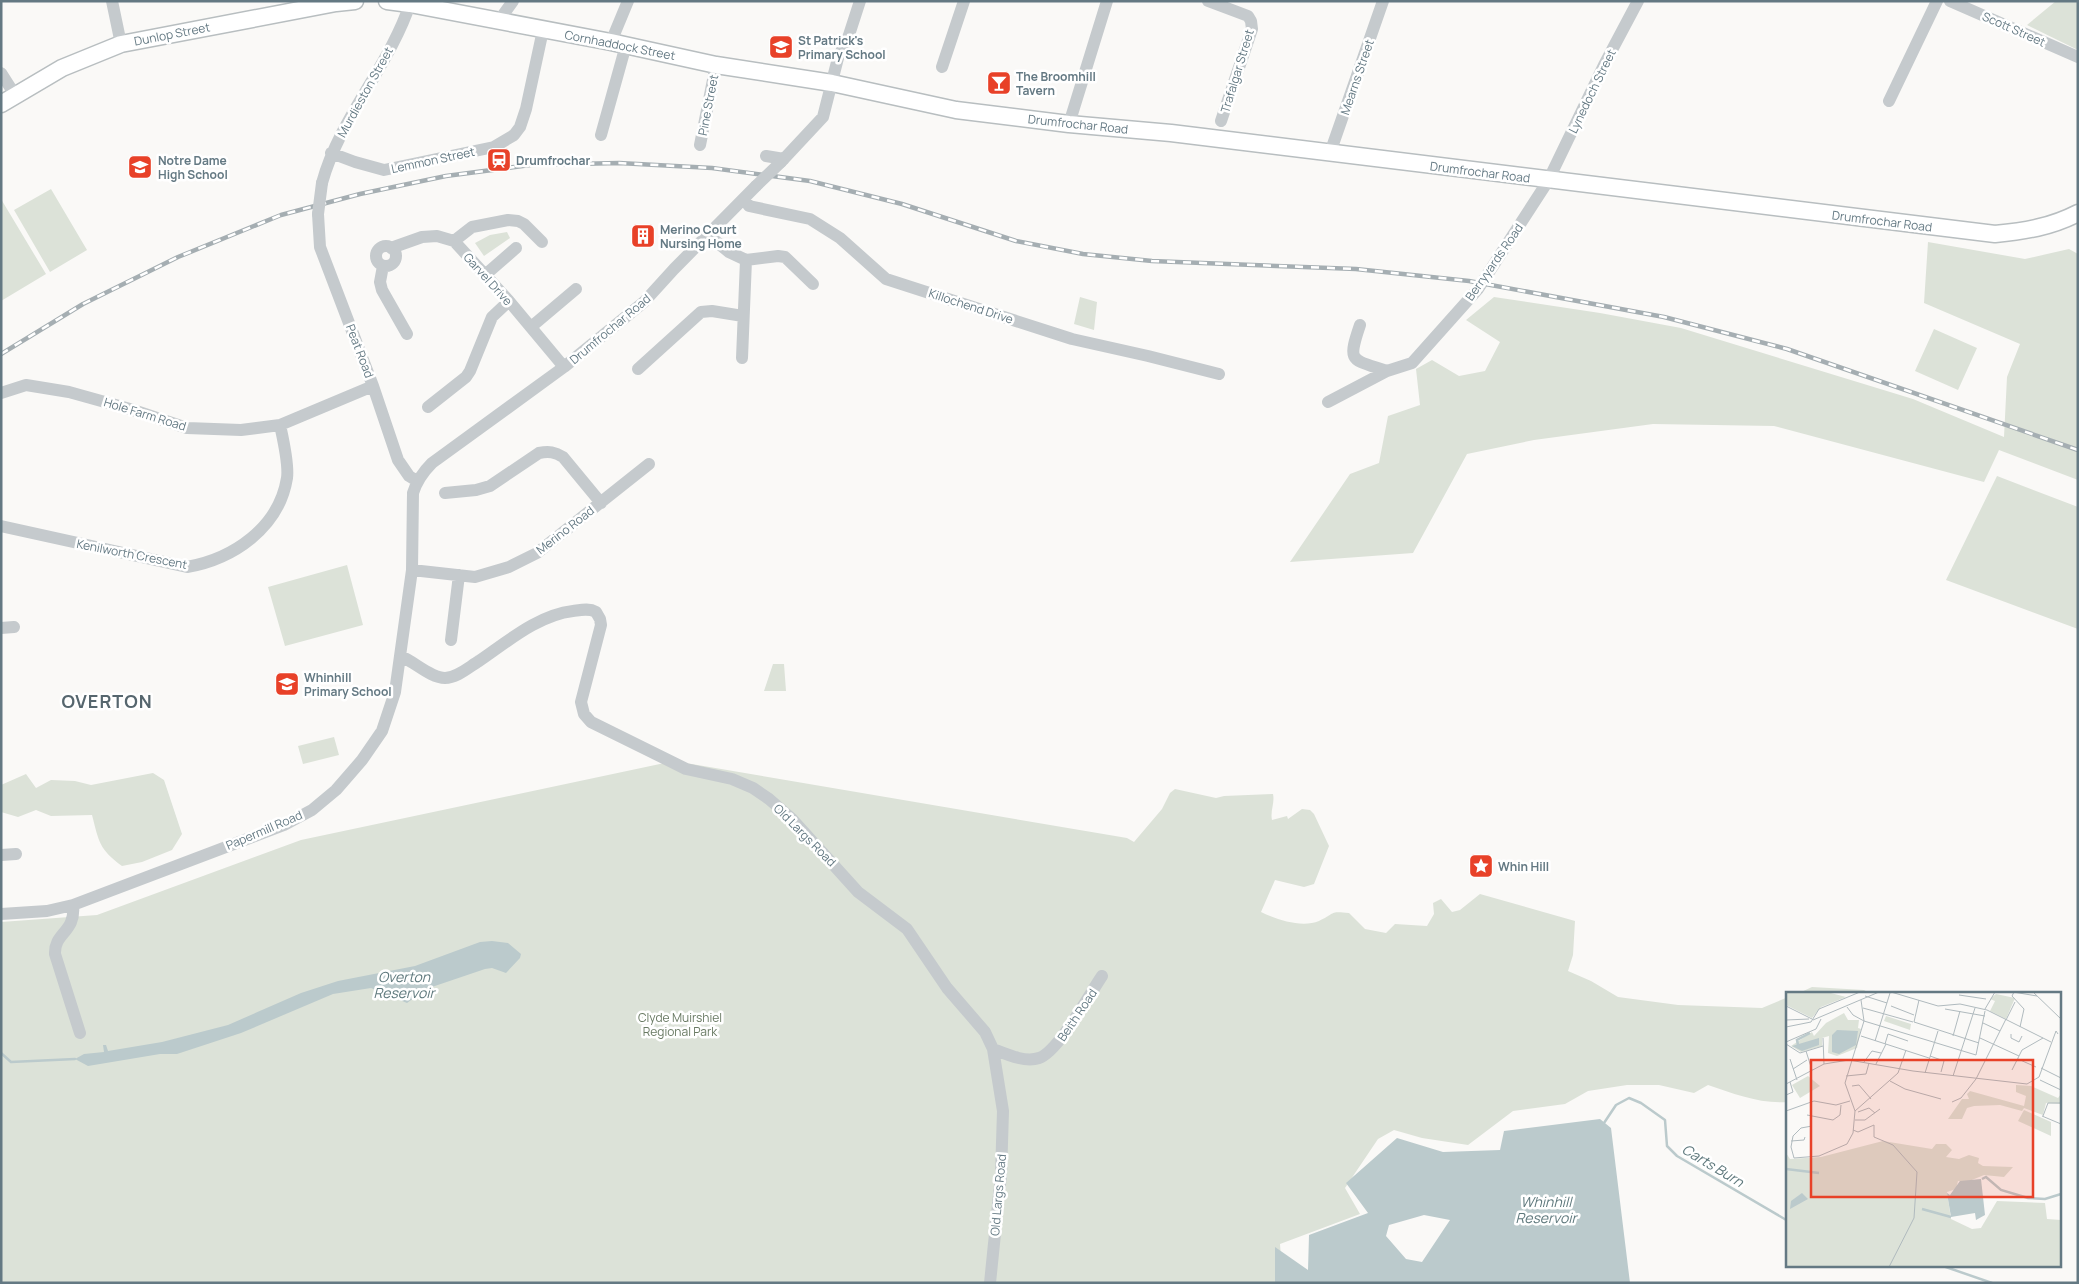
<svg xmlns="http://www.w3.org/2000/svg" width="2079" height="1284" font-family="Manrope,sans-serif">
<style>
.green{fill:#dce2d8}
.water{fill:#bbcacc;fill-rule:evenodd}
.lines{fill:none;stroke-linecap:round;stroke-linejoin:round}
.stream{stroke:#bbcacc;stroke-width:2.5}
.major-casing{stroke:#b8bec0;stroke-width:19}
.minor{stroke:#c5cacd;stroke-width:12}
.major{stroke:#fff;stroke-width:16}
.rail-casing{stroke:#a5aeb2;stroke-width:4.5}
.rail{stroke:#fff;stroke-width:2.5;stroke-dasharray:8;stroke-linecap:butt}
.minor-bridge{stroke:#c5cacd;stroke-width:12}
.labels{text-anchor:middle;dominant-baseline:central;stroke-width:5;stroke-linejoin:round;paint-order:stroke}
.street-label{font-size:12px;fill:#647983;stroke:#fff}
.poi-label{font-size:12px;font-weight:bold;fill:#647983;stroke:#fff;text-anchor:start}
.park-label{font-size:12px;fill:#697a63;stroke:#fff}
.water-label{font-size:14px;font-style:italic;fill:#5e787c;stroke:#fff}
.district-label{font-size:18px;font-weight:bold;letter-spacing:1px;fill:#56666e;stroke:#fff}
.inset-river{fill:none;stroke:#bbcacc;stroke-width:2.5}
.inset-road{fill:none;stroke:#b0babe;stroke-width:1}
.view{fill:#e84128;fill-opacity:0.15;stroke:#e84128;stroke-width:2.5}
.inset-edge{fill:none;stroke:#647983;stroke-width:2.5}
</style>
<rect width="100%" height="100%" fill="#faf9f7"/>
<!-- green -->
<path class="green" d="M2056,1H2078V50L2027,25Z
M51,189L87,250L50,272L14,210Z
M1,199L46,274L1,301Z
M507,232L510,238L484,256L475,243L490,235Z
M1928,242L2025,259L2069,249L2078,254V480L1999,450L1984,482L1774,426L1653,424L1534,440L1467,454L1413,553L1290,562L1350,474L1379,463L1388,416L1420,405L1416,369L1432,360L1459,376L1485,371L1500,342L1466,320L1494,297L1600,313L1681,328L1913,399L2004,437L2007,377L2020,344L1924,303Z
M1080,297L1097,302L1094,330L1074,324Z
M1934,329L1977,348L1958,390L1915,371Z
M1997,476L2078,507V629L1946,580Z
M347,565L363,625L285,646L268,587Z
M773,664H784L786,691H764Z
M334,737L339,755L303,764L298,746Z
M674,761L1127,838L1134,842L1162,809L1170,793L1175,789L1216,798L1224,796L1273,794C1275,803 1270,811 1272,820L1287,816L1288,819L1302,809L1310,810L1314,814L1329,846L1314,884L1304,887L1275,880L1261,912C1277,920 1302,928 1319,921C1336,913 1329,911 1349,913L1365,929L1386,933L1395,924L1427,926L1434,914L1433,903L1441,899L1452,912L1460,910L1480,894L1575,921L1573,955L1568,971L1591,981L1618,997L1678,1005L1762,1008L1788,997V1102C1760,1104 1734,1094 1708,1085L1694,1093L1659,1085H1627L1588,1091L1565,1104L1513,1111L1468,1145L1422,1138L1394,1130L1378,1139L1345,1188L1360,1214L1280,1244L1283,1283H1V922L97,915L301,840Z
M153,773L164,780L182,834L172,850L142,862L122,866C99,849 99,842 92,815L51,816L36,810L18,817L1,812V785L26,774L36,788L51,780L75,781L91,785Z
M1812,987L1864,990L1869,993H1799Z"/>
<!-- water -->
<path class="water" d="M492,941L508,943L521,954L520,958L506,973L492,968L485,969L426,989L407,1003L371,988L333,994L241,1033L177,1054H160L88,1066L75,1059L84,1054L104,1052L103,1045H106L108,1051L162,1042L228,1025L301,993L338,981L415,966L480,942Z
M1600,1119L1611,1128L1630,1283H1275V1247L1308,1270L1309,1235L1368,1213L1346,1183L1397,1138L1443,1152L1500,1150L1504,1131ZM1424,1215L1450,1220L1422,1262L1406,1259L1386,1236L1389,1225Z"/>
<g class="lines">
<!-- stream -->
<path class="stream" d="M1,1053L11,1062L75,1059
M1604,1123L1616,1105L1629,1098L1641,1103L1665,1120L1667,1146L1677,1156L1788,1221
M1940,1265L1992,1283"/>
<defs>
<path id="major" d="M387,1L410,4L611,42L716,65L832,83L956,110L1069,124L1171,133L1995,234C2025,231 2051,227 2078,213
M1,104L62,68L121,44L336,3L355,1"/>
</defs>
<!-- major casing -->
<use href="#major" class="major-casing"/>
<!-- minor -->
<path class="minor" d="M112,1L121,44
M1208,1L1248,16L1251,21L1252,29L1221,121
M1950,1L2078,57
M498,22L513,1
M611,42L628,1
M942,67L964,1
M1,73L15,95
M1889,101L1937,1
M1069,124L1107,1
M601,135L626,45
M700,145L716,65
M331,153L355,162L384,170L494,147L514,135L520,127L526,109L543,30
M1330,153L1383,1
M766,156L784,159
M781,162L823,117L838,58L849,35L860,1
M322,183C340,117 390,66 411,1
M744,199L749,206L810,219L840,238L886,279L1072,339L1148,356L1219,374
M318,214L320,247L373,386L398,460L409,476L417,481
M708,235L729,252L746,260L778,256L785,257L813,284
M454,241L472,227L508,220L518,221L524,224L542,242
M376 256a10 10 0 1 1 20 0a10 10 0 1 1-20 0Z
M391,248L422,237L437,236L454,241L509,301L564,367
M383,266L380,282L382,290L407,334
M485,275L516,248
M1360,325C1347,363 1351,359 1387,371
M531,327L576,289
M742,358L746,260
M638,369L701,312L712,311L743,316
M1,393L26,385L69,392L130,409L187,428L241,430L280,425L373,386
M1328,402L1387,371L1412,363L1478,289L1548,181L1604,65L1638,1
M428,407L466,377L470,371L492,317L509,301
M445,493L476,490L490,486L539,453C549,451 555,452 563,457L601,503
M1,526L187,567C233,559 279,528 287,478C289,464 283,439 280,425
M412,570L475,577L509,567L537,553L649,464
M1,628L14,627
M451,640L459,575
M400,656C414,661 430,678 445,678C457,678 469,667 479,661C507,642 538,615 573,611C581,610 589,608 596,612L600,619L601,625L581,702L584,714L591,722L686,769L732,779L753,788L769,799L792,819L858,892L907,929L947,988L985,1032L993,1049L1003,1111L1001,1175L990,1283
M1,855L16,854
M73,905C76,933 54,932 55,954L80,1033
M1,914L47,911L73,905L284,825L312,810L336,790L362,760L382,731L395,692L412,570L413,493C417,480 423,472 432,463L564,367L644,302L674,269L756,186
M993,1049C1006,1054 1025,1063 1039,1058C1058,1052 1089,995 1102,976"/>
<!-- major -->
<use href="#major" class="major"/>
<defs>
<path id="rail" d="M1,354L83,304L178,257L281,215L360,194L446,176L530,165L619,163L712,168L810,181L902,204L1016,241L1083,254L1152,261L1356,269L1469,281L1664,317L1787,349L2078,450"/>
</defs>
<!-- rail casing -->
<use href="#rail" class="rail-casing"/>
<!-- rail -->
<use href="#rail" class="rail"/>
<!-- minor-bridge -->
<path class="minor-bridge" d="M756,186L781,162
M318,214L322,183"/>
</g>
<!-- icons -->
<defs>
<symbol id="school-square" viewBox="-11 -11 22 22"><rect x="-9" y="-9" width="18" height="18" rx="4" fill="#e84128" stroke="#fff"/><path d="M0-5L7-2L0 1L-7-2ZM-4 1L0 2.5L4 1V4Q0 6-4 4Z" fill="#fff"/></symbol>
<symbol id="bar-square" viewBox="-11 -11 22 22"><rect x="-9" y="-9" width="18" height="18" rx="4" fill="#e84128" stroke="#fff"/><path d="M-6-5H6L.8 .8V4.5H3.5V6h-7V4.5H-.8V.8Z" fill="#fff"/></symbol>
<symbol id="station-square" viewBox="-11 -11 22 22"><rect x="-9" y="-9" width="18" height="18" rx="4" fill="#e84128" stroke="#fff"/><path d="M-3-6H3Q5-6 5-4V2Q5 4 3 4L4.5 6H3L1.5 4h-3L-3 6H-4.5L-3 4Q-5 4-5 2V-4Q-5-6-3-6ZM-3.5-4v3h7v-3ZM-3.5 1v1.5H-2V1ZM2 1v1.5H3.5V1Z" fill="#fff"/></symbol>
<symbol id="building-square" viewBox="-11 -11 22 22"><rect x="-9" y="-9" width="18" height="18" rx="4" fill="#e84128" stroke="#fff"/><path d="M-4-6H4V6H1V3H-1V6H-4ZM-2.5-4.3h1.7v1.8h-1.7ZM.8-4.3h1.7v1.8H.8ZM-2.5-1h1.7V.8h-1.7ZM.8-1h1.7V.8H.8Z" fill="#fff"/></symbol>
<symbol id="sight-square" viewBox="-11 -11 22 22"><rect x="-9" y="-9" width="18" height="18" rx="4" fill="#e84128" stroke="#fff"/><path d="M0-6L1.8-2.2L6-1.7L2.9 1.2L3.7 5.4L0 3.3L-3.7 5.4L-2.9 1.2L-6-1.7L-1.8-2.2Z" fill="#fff"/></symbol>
</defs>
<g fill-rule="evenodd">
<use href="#school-square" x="767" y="33" width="28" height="28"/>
<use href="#bar-square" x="985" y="69" width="28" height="28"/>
<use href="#station-square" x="485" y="146" width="28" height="28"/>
<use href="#school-square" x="126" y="153" width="28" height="28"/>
<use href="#building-square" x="629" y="222" width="28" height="28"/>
<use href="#school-square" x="273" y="670" width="28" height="28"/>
<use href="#sight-square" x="1467" y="852" width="28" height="28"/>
</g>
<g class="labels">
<!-- street labels -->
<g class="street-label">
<text transform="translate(2014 29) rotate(24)">Scott Street</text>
<text transform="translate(172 34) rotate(-11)">Dunlop Street</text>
<text transform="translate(620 45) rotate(11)">Cornhaddock Street</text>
<text transform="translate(1237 71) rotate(-73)">Trafalgar Street</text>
<text transform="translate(1357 77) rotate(-71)">Mearns Street</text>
<text transform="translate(1592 91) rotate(-64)">Lynedoch Street</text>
<text transform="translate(365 92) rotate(-61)">Murdieston Street</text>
<text transform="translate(708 105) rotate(-79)">Pine Street</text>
<text transform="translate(1078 124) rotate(6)">Drumfrochar Road</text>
<text transform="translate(433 160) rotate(-12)">Lemmon Street</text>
<text transform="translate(1480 172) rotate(7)">Drumfrochar Road</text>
<text transform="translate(1882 221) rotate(7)">Drumfrochar Road</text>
<text transform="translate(1494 262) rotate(-55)">Berryyards Road</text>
<text transform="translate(488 279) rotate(48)">Garvel Drive</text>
<text transform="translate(971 306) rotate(18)">Killochend Drive</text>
<text transform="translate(610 329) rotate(-40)">Drumfrochar Road</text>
<text transform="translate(360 351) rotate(69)">Peat Road</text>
<text transform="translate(145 414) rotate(17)">Hole Farm Road</text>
<text transform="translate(565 530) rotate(-38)">Merino Road</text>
<text transform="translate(132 554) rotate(11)">Kenilworth Crescent</text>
<text transform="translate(264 830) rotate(-23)">Papermill Road</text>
<text transform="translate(805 835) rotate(45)">Old Largs Road</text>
<text transform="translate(1077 1015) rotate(-56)">Beith Road</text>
<text transform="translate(998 1195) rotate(-85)">Old Largs Road</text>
</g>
<!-- poi labels -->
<g class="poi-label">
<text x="798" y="40">St Patrick's<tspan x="798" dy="14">Primary School</tspan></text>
<text x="1016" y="76">The Broomhill<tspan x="1016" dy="14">Tavern</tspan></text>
<text x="158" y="160">Notre Dame<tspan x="158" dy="14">High School</tspan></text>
<text x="516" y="160">Drumfrochar</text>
<text x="660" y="229">Merino Court<tspan x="660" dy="14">Nursing Home</tspan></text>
<text x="304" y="677">Whinhill<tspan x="304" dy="14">Primary School</tspan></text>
<text x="1498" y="866">Whin Hill</text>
</g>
<!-- park labels -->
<g class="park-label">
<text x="680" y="1017">Clyde Muirshiel<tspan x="680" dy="14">Regional Park</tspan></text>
</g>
<!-- water labels -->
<g class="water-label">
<text x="404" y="976">Overton<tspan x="404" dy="16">Reservoir</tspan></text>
<text transform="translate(1713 1165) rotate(31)">Carts Burn</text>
<text x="1546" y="1201">Whinhill<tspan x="1546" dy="16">Reservoir</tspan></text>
</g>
<!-- district labels -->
<g class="district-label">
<text x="107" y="701">OVERTON</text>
</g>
</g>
<!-- overview -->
<g transform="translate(1786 992)">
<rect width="275" height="275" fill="#faf9f7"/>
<path d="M0,0H41L60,5L35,15L26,26L0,13ZM210,2L229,6L220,27L204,19L209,9L204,7ZM58,21L62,28H73L72,36L75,37L71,56L51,64L42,61L43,44L36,46V54L15,60L5,54L26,40L28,44L40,31ZM100,24L125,32L124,38L98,29ZM22,84L34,94L14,106L6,93ZM230,93L245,94L272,106L275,102V112L260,111L257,123L238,116L236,119L214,113L188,114L181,116L176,127H162L176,107H183L181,102L184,99L238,114L240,104L230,100ZM238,118L265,130V144L232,129ZM97,149L146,157L150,152H160L166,158L160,165L173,167L183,163L193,166L192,171L197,174L227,175L218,185L198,183L181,190L172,189L170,197L161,200L165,227L186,237L195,236L211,209L259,211L261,227L275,228V275H0V161L4,167L35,165Z" fill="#dce2d8"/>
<path d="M51,38L72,39L70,53L53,62L46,60V43ZM33,46V53L16,59L6,54ZM195,187L199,223L190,228L189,221L165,225L161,201L164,203L174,189ZM16,201L22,207L4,217L5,209Z" fill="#bbcacc"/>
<path class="inset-river" d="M12,53L11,48L24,41M0,177L33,181M196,187L200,185L215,198L242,206L259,207L275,202M136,217L165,225"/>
<path class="inset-road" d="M105,0L152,14L174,12L201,18L265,50M227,0L251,4M228,0L226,4L238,17L234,35M247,0L275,27M173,3L200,7M79,4L101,11M133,8L128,30L193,51M0,14L26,27M105,14L128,23M61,15L67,23L78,29L190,63L199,19M77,16L127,30M159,17L199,24M199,17L209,0M0,28L23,27M27,28L93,0M220,28L229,10M197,31L214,39M0,35L25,30L33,17L74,0M225,42V46L233,50L236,44M75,44L143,66M167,44L174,19M37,46L38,72M194,46L233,64M89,49L104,1M0,50L30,37L35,27M0,52L14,61L37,54M99,52L102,42L122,49M20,59L26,78M144,64L158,69L155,80M4,67L11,88M232,67L250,75M78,70L86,59L95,61M90,72L100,52M255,76L275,86M7,77L21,68M226,78L236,58L257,46M139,81L152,39M60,84L80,82L83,71M167,84L189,16M254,88L275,98M104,89L119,97L155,107M0,92L38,72L63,68L127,79L241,92L253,85L270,39L272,42M66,94L73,93L85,107M0,103L7,100L4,90M166,110L175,106L190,87L220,27M0,119L28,109L50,113L64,109M69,119L59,91L78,29L75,8M72,120L83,116L89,121M21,123L47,128L54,123L55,113M256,124L275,132M257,124L262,111H275M69,128H79L94,117M26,134L15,136L7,144L5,155L8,166L33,164L61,152L67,141L69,119L112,81L120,58M67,138L72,140L88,133V145L107,153L131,180L128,226L103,275M5,149L18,148L19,145"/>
<path class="view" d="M25,68H247V205H25Z"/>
<rect width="275" height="275" class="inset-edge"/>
</g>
<!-- border -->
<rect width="2079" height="1284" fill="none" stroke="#647983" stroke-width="5"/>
</svg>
